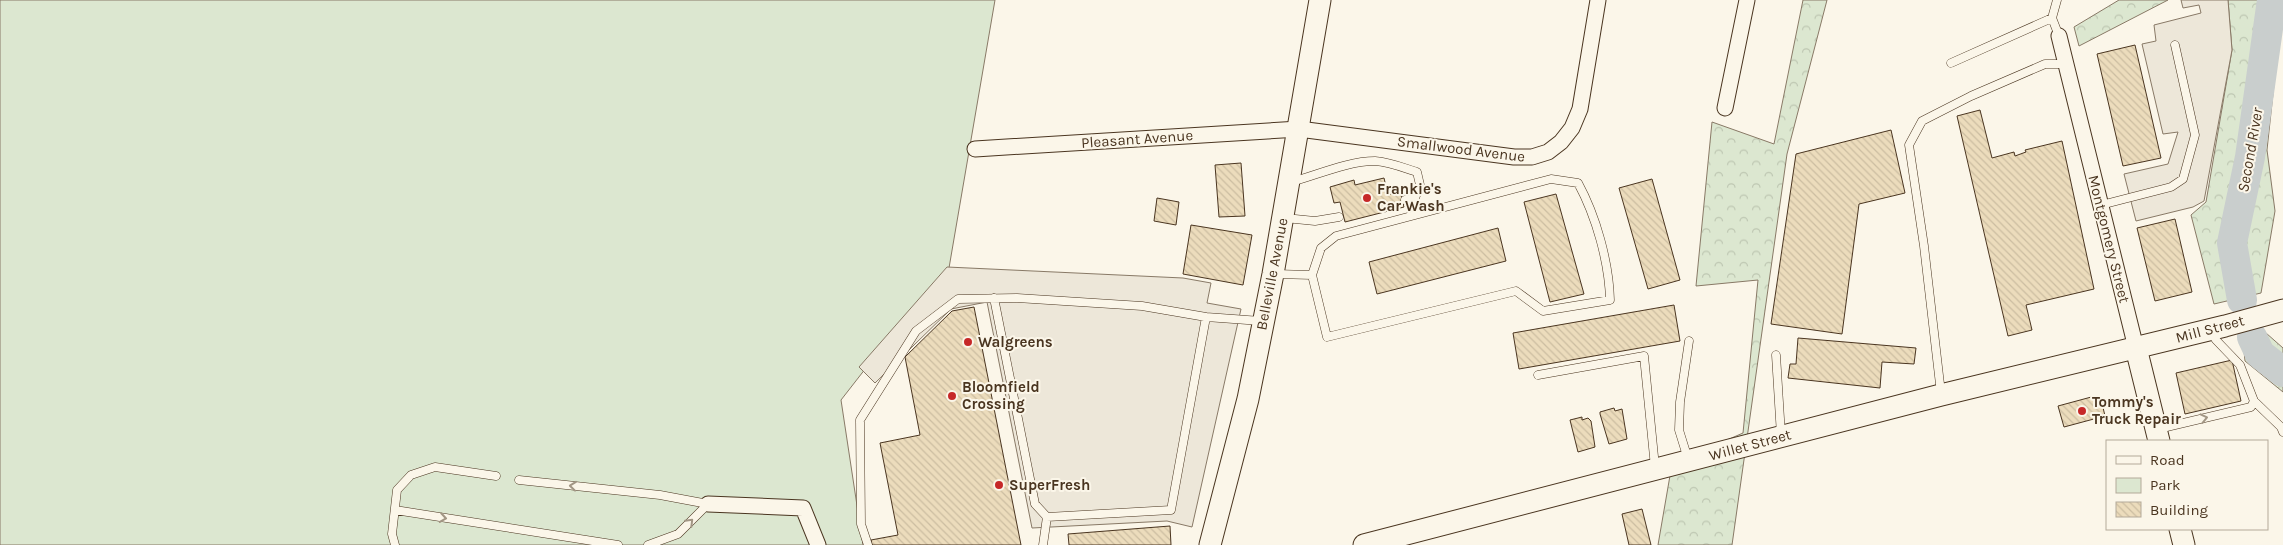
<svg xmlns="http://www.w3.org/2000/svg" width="2283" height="545" font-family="Karla,sans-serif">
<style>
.green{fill:#dce7d0;stroke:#887966}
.forest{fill:url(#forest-crowns);stroke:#887966}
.parking{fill:#ede7d9;stroke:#887966}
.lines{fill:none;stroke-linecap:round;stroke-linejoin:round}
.river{stroke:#c9cecd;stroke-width:30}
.building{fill:url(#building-back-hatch);stroke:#4a3520}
.lane-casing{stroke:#4a3520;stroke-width:9}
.street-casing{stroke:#4a3520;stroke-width:17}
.secondary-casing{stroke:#4a3520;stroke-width:23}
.lane{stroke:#fbf6e9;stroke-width:8}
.street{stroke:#fbf6e9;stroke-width:15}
.secondary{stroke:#fbf6e9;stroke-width:21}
.oneway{stroke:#a29684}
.poi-dot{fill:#c62828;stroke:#fbf6e9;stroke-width:2}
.labels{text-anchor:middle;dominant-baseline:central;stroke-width:4;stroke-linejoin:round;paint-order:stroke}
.street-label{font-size:15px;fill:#4a3520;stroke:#fbf6e9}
.poi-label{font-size:15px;font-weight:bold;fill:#4a3520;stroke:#fbf6e9;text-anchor:start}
.water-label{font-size:16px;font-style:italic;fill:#4a3520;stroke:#fbf6e9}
</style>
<defs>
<pattern id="forest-crowns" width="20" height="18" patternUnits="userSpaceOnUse" patternTransform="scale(1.25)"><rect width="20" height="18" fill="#dce7d0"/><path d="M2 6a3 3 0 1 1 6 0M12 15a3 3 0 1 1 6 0" fill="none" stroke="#bec7b2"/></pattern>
<pattern id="building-back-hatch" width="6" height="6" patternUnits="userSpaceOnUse" patternTransform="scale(1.25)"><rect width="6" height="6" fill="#ecdcbc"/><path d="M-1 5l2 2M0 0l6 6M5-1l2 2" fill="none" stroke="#ccbda1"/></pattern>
</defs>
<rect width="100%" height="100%" fill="#fbf6e9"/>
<!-- green -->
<path class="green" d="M0,0H995L949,268L894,332L841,400L863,545H0Z"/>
<!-- forest -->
<path class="forest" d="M1803,0H1827L1787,154L1732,545H1658L1672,464L1743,433L1758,280L1696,286L1712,122L1774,144Z
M2119,0H2168L2079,46L2074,27Z
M2228,0H2283L2267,150L2275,211L2261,293L2214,304L2191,215L2206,202L2232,50Z
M2266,333L2283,348V392L2245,361L2243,341Z"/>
<!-- parking -->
<path class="parking" d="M2181,0H2228L2232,50L2204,201L2193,207L2136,221L2124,174L2168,164L2178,132L2163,134L2142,44L2156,41L2154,25L2201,13L2199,5L2183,8Z
M947,267L1183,278L1211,283L1207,303L1241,309L1192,527L1167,521L1032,528L987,302L951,309L875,383L859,367Z"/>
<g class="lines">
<!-- river -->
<path class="river" d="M2242,300L2232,243L2250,157L2272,0
M2252,337L2260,354L2283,372"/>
</g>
<!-- building -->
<path class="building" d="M2135,45L2161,158L2123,166L2097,54Z
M1980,110L1992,158L2014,152L2015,156L2026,152L2025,150L2062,141L2094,289L2026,305L2032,330L2008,336L1957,116Z
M1891,130L1905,193L1859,204L1842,334L1771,324L1796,154Z
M1241,163L1245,216L1219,217L1215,165Z
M1384,178L1388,195L1400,191L1404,207L1345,222L1340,202L1334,203L1330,187L1354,180L1355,185Z
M1652,179L1680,280L1648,289L1619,188Z
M1556,194L1584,294L1550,302L1524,202Z
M1157,198L1179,202L1176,225L1154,221Z
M2175,219L2192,292L2155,301L2137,228Z
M1191,225L1252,235L1243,285L1183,274Z
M1498,228L1506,261L1377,294L1369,262Z
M1674,305L1680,341L1519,369L1513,333Z
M974,307L1021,545H872L871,540L898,535L880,443L920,435L905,357L952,311Z
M1798,338L1916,348L1914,364L1882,362L1880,388L1788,378L1790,364H1796Z
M2232,360L2241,401L2185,414L2176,373Z
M2095,396L2101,399L2105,416L2064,427L2058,406Z
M1614,408L1615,411L1622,409L1627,439L1609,444L1600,414V412Z
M1582,417V420L1588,418L1591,421L1595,447L1578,452L1570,420Z
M1642,509L1651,545H1629L1622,514Z
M1170,526L1171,545H1069L1068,534Z"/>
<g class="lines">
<defs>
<path id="lane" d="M2052,18L2057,0
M1951,63L2052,18L2059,36
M1551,179L1578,183C1596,216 1609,262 1610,300L1543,311L1516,291L1327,337L1312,275L1321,248L1336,236Z
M1291,182C1317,175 1348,161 1375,161C1390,162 1404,168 1417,172L1420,185L1415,198L1405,200
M2101,205L2171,187L2183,179L2195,135L2175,45
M1285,218L1315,221L1339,217
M1275,274L1312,275
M994,298L1035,504L1047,517
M1776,355L1781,435
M1538,375L1644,356L1655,467
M1941,393L1924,246L1909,145L1922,121L1971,96L2045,64H2066
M2254,401L2281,427L2283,432
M2158,429L2251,407L2254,401L2240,365L2216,340L2211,331
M1688,459L1679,430L1680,402L1689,341
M519,480L660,495L708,504L678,534L648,545
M395,510L618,545
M395,545L392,534L397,490L411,475L435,467L496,476
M868,545L861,524L860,420L916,331L958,299L1017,298L1142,306L1206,317L1261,321
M1043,545L1047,517L1171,510L1206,317"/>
<path id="street" d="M2059,36L2136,348
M1725,108L1747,0
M975,149L1299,129L1514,157H1532L1548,152L1561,142L1572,128L1580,109L1598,0
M708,504L803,508L818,545"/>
<path id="secondary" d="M2136,348L2159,441
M2180,529L2184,545
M1210,545L1248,399L1273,274L1320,0
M1364,545L1941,395L2225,326L2283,310"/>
</defs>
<!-- lane casing -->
<use href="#lane" class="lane-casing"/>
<!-- street casing -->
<use href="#street" class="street-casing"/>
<!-- secondary casing -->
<use href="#secondary" class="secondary-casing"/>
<!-- lane -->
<use href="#lane" class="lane"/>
<!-- street -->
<use href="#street" class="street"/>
<!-- secondary -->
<use href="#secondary" class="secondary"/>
</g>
<!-- one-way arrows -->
<defs><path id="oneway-chevron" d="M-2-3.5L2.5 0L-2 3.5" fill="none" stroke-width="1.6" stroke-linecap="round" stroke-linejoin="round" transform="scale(1.25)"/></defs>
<g class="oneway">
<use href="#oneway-chevron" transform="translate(2204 418) rotate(-13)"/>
<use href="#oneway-chevron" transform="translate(573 486) rotate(-174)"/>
<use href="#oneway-chevron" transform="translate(443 518) rotate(9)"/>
<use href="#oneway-chevron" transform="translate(690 522) rotate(-45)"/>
</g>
<!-- markers -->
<g class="poi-dot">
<circle cx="1367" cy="198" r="5"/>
<circle cx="968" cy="342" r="5"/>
<circle cx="952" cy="396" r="5"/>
<circle cx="2082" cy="411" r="5"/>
<circle cx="999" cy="485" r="5"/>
</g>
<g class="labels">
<!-- street labels -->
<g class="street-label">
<text transform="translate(1137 139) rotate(-4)">Pleasant Avenue</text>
<text transform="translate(1461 149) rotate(7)">Smallwood Avenue</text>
<text transform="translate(2109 239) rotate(76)">Montgomery Street</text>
<text transform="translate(1272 274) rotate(-79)">Belleville Avenue</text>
<text transform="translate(2210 329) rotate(-15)">Mill Street</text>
<text transform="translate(1750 445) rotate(-15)">Willet Street</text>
</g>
<!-- poi labels -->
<g class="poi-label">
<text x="1377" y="189">Frankie's<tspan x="1377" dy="17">Car Wash</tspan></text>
<text x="978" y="342">Walgreens</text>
<text x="962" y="387">Bloomfield<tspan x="962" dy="17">Crossing</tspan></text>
<text x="2092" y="402">Tommy's<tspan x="2092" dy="17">Truck Repair</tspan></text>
<text x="1009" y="485">SuperFresh</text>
</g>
<!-- water labels -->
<g class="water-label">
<text transform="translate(2250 150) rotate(-80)">Second River</text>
</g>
</g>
<!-- legend -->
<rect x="2106" y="440" width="162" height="90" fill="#fbf6e9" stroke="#b4a999"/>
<rect x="2116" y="456" width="25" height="8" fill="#fbf6e9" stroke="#b4a999"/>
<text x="2150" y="465" font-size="15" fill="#4a3520">Road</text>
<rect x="2116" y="478" width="25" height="15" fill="#dce7d0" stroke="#b4a999"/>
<text x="2150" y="490" font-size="15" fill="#4a3520">Park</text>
<rect x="2116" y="502" width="25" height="15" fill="url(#building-back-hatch)" stroke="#b4a999"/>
<text x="2150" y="515" font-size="15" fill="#4a3520">Building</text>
</svg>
